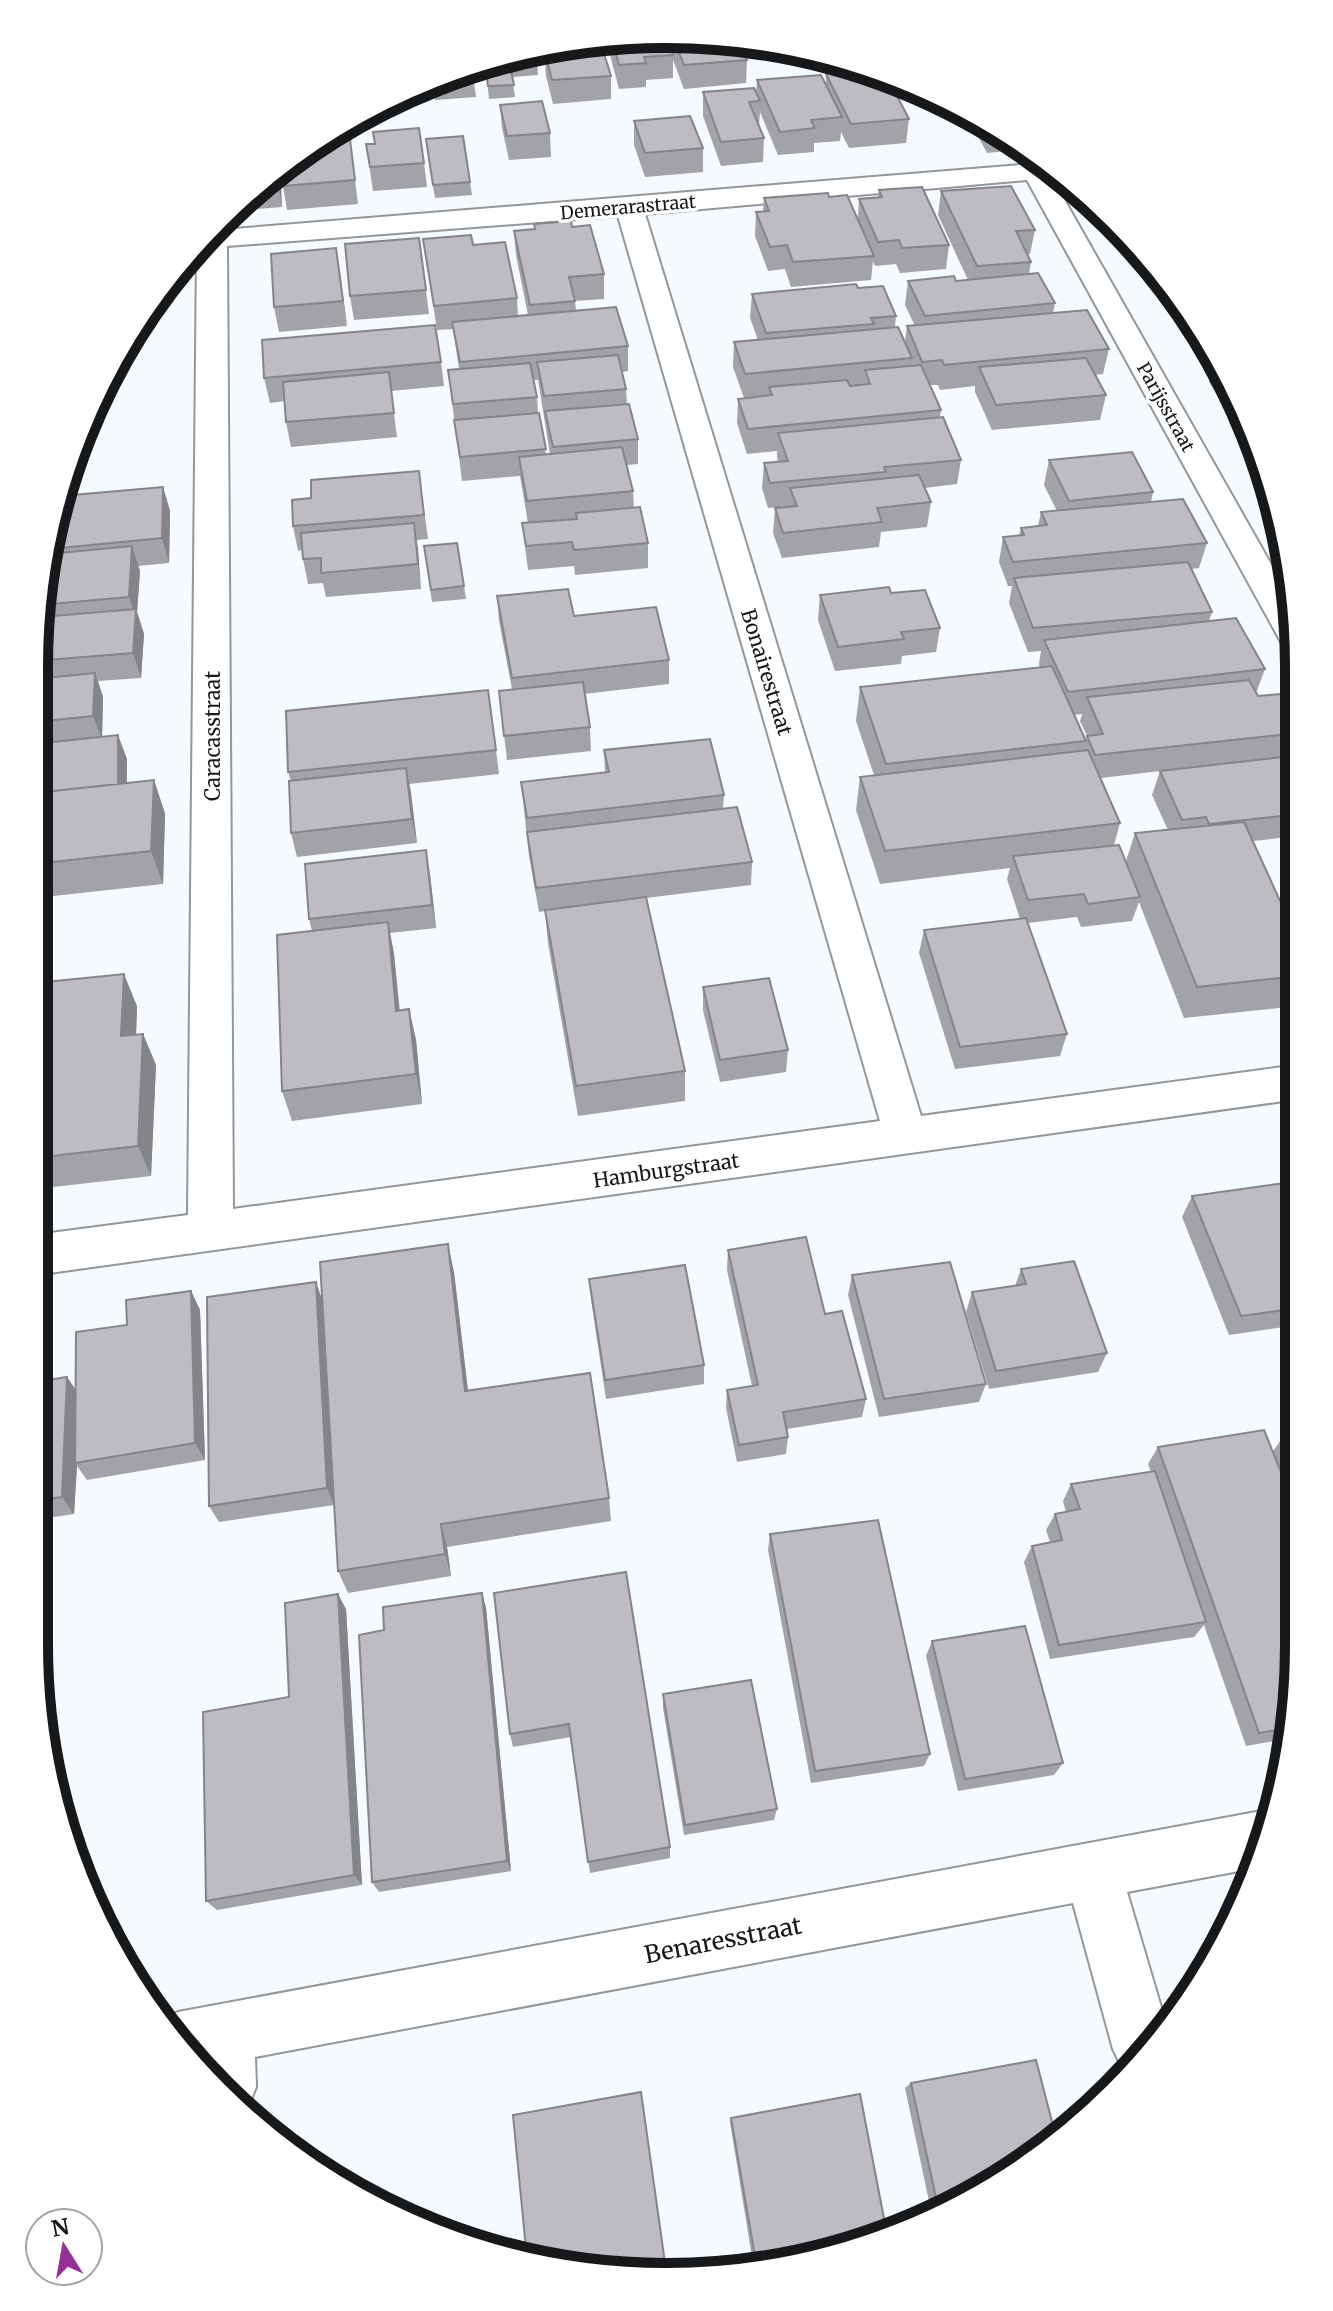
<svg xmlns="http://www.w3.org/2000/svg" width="1333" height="2311" font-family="Merriweather,serif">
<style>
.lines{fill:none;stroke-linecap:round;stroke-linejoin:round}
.minor-casing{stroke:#92979c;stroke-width:4}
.minor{fill:#fff;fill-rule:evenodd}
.wall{fill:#a3a2a7;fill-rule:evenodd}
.shaded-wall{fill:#858488}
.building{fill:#bebcc2;stroke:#858488;stroke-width:2}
.labels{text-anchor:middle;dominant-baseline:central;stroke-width:7;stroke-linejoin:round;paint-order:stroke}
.far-street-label{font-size:18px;fill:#16181a;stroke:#fff}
.street-label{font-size:20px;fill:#16181a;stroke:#fff}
.near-street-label{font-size:24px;fill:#16181a;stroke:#fff}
.rim{fill:none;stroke:#16181a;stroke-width:10}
</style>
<rect width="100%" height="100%" fill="#f5fafe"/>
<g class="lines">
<defs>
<path id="minor" d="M1045,163L1061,176L1052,178L1293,603L1298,625V653L1286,650L1281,642L1027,180L645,214L921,1116L1298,1065V1099L35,1275V1235L188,1215L197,247L209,231ZM618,216L880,1121L233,1209L227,246Z
M1267,1810L1273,1812L1266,1847L1255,1868L1127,1892L1166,2024L1123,2070L1113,2049L1073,1903L255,2057L256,2087L248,2107L164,2029L159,2020L178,2012Z"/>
</defs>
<!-- minor casing -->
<use href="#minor" class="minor-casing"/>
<!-- minor -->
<use href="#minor" class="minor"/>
</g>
<!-- wall -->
<path class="wall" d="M666,34L738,41L747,60L746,83L684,89L673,60V78L646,80V87L619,89L610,55V40Z
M582,42L584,48L611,76V99L553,104L546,76L544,46Z
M536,48L538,75L512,77L515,97L489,99L487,79H478L476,67Z
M806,51L823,56L809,57Z
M839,61L886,75L909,119L906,143L849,148L841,132L840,141L814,143V152L778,155L760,112L759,125L764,138L763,162L721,166L703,116V92H756L757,80L826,83V74L844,72Z
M472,68L476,97L435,100L432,80Z
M500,105L550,133L551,157L509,160L502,128Z
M965,112L1018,140L1016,150L987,153Z
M634,121L703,148V172L645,177L634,145Z
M348,123L358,204L287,210L283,186Z
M366,144L424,163L427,187L373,191Z
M427,151L470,182L472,195L435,198Z
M280,169L282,207L230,211Z
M879,190L949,245L946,269L900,273L896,264L875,266L873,261L871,280L791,287L785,269L768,271L755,236L756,212L763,211L764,198L829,197L858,219L859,199L878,197Z
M941,191L1035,230L1030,254H1027L1031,262L1029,274L1055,303L1053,313L1109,349L1103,374L1095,375L1106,395L1100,420L992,430L975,392V386L940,390L938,385H930L941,410L940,417L961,460L957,484L925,488L931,502L927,527L881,532L879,547L782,558L773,533L775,508L789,507V506L768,508L762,488L764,463L778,462L777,457V451L747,454L737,423L738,399L744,398L733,367L734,342L758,340L750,318L752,294L858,288L896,316L895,327L905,342L907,326H915L905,305L908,281L968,280L938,215Z
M572,227L604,274V299L575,301L576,310L628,346V371L622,372L626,389L627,404L638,439V464L627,465L633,491L634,508L648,543V568L575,575L574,566L528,570L522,523H528L520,476L462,481L448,370L459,369L453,329L437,330L423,239L473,245L517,298L518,316L528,315L516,255L514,231ZM534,380H538L550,454H546L538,413L537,397Z
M419,238L429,314L354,320L350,296Z
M1135,247L1155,273L1152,274Z
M336,248L347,326L279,332L274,307Z
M1161,280L1188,316H1181L1160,282Z
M1216,357H1217L1266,464L1274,505H1272L1249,463L1251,456L1238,437L1240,431L1230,415L1233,408H1225L1209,382Z
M441,362L444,386L391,391L397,437L291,447L286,422L285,401L270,403L264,378Z
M83,432L84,436L82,472L66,473L67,464Z
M1049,460L1153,492L1151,502L1207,543L1199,568L1191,569L1212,612L1209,621L1265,669L1256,693L1258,696L1298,728V739L1290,757L1282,758L1290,774L1298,773V836L1253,841L1298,940V1006L1184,1018L1139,902L1132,921L1081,927L1077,917L1028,923L1067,1034L1060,1056L955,1069L919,953L924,930L1020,919L1007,879L1010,868L880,884L856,810L860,777L874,775L856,721L860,687L1040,668L1039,664L1041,651L1028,652L1009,603L1012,586H1008L999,562L1003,537L1019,535L1021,528L1038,526L1041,512L1057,511L1044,485ZM1082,714L1080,721L1087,736L1086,741L1074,715ZM1160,771L1152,795L1168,830L1135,833L1126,861L1114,845L1120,823L1101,778Z
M419,471L428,539L416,540L421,589L326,597L323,583L308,584L303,559L302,550L298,551L293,526L311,498Z
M163,487L170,511L169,563L138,566L140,571L137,612L144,634L141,678L98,681L103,697L102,737L127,759V783L154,780L165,814L163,884L35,898V679H42L35,662L40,621H36L61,496Z
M424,546L464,586L466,599L432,602Z
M891,593L940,628L936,652L902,656L901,664L835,671L818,620L820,595Z
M497,596L574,616L669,660V684L584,694L590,727L591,751L507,760L499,691L512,689L499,621Z
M496,750L499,774L409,784L417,843L297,857L291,833V781L288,772Z
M604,750L724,795L723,809L752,862L751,885L646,898L685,1071V1101L578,1116L548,943L545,911L539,912L529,856L521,782L605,772Z
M430,874L436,928L390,933L394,954L400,1011L409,1009L416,1040L422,1104L292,1121L282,1091L312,931L309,919Z
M703,987L788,1050L786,1072L720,1082L703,1010Z
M35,992L137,1006L136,1035L143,1034L156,1065L151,1176L35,1189Z
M1298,1174V1325L1229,1335L1182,1217L1192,1196L1293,1183Z
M728,1250L825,1314L866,1399L862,1417L787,1429L788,1437L786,1454L737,1462L726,1408L727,1390L752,1386L727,1270Z
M1021,1269L1107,1353L1098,1372L989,1389L966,1312L972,1292L1015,1286Z
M454,1272L468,1391L609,1498L611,1521L447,1547L451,1576L348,1593L338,1571L334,1505L219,1522L209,1506L323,1302Z
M852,1275L986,1384L979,1402L879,1417L848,1295Z
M589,1279L704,1365V1384L606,1399L591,1299Z
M191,1291L200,1310L205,1460L87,1480L77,1466L74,1514L34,1520V1382L67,1377L75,1390L127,1325Z
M1298,1434V1686L1287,1739L1246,1746L1204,1625L1194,1637L1050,1659L1024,1562L1032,1546L1050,1542L1046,1530L1055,1514L1066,1512L1063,1501L1071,1484L1151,1472L1148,1464L1158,1447L1273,1451L1283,1437Z
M770,1534L930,1754L924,1766L811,1783L768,1550Z
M626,1572L670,1847V1858L590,1873L571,1737L513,1747L510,1734Z
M482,1593L486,1608L511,1871L379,1892L372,1882L384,1630Z
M346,1609L362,1885L217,1910L206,1901L289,1697Z
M932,1641L1063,1763L1054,1775L958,1791L926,1656Z
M663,1694L777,1809L774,1820L684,1835L663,1708Z
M911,2083L1052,2146L931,2211L905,2088Z
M731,2118L870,2243L753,2263L730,2122Z"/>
<!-- shaded-wall -->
<path class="shaded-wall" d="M280,169L282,207L278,183L277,172Z
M336,248L340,272L347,326L343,301Z
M83,432L84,436L82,472L75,449Z
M163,487L170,511L169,563L162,538Z
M414,523L418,548L421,589L418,564Z
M132,546L140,571L137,612L144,634L141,678L133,653L136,618L129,597Z
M95,673L103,697L102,740L93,716Z
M118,735L127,759L126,813L118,789Z
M406,768L411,792L417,843L412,819Z
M154,780L165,814L163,884L151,851Z
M426,850L430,874L436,928L432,905Z
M388,922L394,954L402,1043L396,1011Z
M124,974L137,1006L135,1067L121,1036Z
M409,1009L416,1040L422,1104L416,1074Z
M143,1034L156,1065L151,1176L138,1146Z
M448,1244L454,1272L471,1417L465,1391Z
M316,1282L323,1302L334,1505L327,1488Z
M191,1291L200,1310L205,1460L195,1443Z
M67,1377L80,1396L75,1463L77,1465L74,1514L62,1497Z
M441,1524L447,1547L451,1576L445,1554Z
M482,1593L486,1608L511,1871L507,1861Z
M338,1594L346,1609L362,1885L354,1875Z
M54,1767L63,1775L61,1811Z"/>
<!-- building -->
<path class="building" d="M666,34L673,55L644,57L646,63L619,65L612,39Z
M672,35L738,41L747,60L684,65Z
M582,42L584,48L602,47L611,76L552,80L545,52H550L548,46Z
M536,48L537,52L522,53Z
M472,68L474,73L447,75Z
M869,70L886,75L909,119L851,124L826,74Z
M511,71L514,85L488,86L486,72Z
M821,75L842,117L811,120L815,128L780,132L757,80Z
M754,88L760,101L749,102L764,138L721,142L703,92Z
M542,101L550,133L507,136L500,105Z
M690,116L703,148L645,153L634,121Z
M348,123L355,180L283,186L281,168L315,141Z
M419,128L424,163L370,167L366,144H375L373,132Z
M463,136L470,182L433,185L426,139Z
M277,172L278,183L263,184Z
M1011,186L1035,230L1016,231L1031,262L977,266L941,191Z
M922,187L949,245L902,248L899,240L878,242L859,199L882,197L879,190Z
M828,193L829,197L847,195L874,256L793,262L787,245L770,247L756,212L769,211L764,198Z
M571,221L572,227L590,225L604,274L569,277L575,301L530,305L514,231L535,229L534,224Z
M471,235L473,245L505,242L517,298L434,306L423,239Z
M419,238L426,290L350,296L345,244Z
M336,248L343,301L274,307L271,254Z
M1038,273L1055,303L925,316L908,281L954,276L956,281Z
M856,284L858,288L883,286L896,316L871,318L874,324L766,333L752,294Z
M616,307L628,346L460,362L452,322Z
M1087,310L1109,349L944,365L942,360L922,362L907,326Z
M435,325L441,362L264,378L262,340Z
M898,327L912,358L745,374L734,342Z
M618,355L626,389L544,396L537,362Z
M1086,358L1106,395L996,405L979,367Z
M530,363L537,397L453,404L448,370Z
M921,365L941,410L748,429L738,399L772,395L769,387L847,380L850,386L870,384L865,370Z
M389,372L394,413L286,422L283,382Z
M1237,401L1246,420L1234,402Z
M629,404L638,439L553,447L545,411Z
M539,413L546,449L460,457L454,420Z
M943,417L961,460L884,467L886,472L770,483L764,463L788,461L778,433Z
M1242,424H1248L1256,442L1255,443Z
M622,447L633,491L527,501L519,457Z
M1132,452L1153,492L1069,501L1049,460Z
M419,471L424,515L293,526L292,500L311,498V480Z
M919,475L931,502L877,508L882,522L783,533L775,508L797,506L790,488Z
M163,487L162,538L50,549L61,496Z
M1183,499L1207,543L1013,562L1003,537L1024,535L1021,528L1047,525L1041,512Z
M640,507L648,543L574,550L572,542L526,546L522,523L577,519L576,513Z
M414,523L418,564L321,573V558L303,559L301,533Z
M457,543L464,586L431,590L424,546Z
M132,546L129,597L51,604V594L41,595L49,554Z
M1188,562L1212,612L1033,628L1014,578Z
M889,587L891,593L925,590L940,628L901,632L904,639L838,647L820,595Z
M568,589L574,616L656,607L669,660L512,678L497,596Z
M136,609L133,653L35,661L41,617Z
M1236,618L1265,669L1068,692L1044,640Z
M1052,666L1086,741L886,764L860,687Z
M95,673L93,716L35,722V679Z
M1249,680L1258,696L1280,694L1298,728V733L1095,755L1087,736L1103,734L1087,697Z
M583,682L590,727L504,736L499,691Z
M488,690L496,750L288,772L286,711Z
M118,735V784L35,793V744Z
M710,739L724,795L527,818L521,782L609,772L604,750Z
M1088,750L1120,823L885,851L860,777Z
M1282,757L1290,774L1298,773V814L1209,824L1206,817L1182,820L1160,771Z
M406,768L412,819L291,833L289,781Z
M154,780L151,851L35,864V793Z
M737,807L752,862L536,888L527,832Z
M1244,822L1298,940V976L1197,987L1135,833Z
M1119,845L1140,897L1088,904L1084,894L1028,900L1013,856Z
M426,850L432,905L309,919L305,864Z
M646,897L685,1071L576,1086L545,910Z
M1026,918L1067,1034L960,1047L924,930Z
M388,922L396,1011L409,1009L416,1074L282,1091L277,935Z
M124,974L121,1036L143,1034L138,1146L35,1158L36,983Z
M769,978L788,1050L720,1060L703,987Z
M1292,1182L1298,1194V1308L1241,1316L1192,1196Z
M806,1237L825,1314L842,1311L866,1399L783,1412L788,1437L739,1445L727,1390L758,1385L728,1250Z
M448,1244L465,1391L590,1373L609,1498L441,1524L445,1554L338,1571L320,1262Z
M1074,1261L1107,1353L996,1371L972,1292L1026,1284L1021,1269Z
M950,1262L986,1384L884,1399L852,1275Z
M685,1265L704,1365L605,1380L589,1279Z
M316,1282L327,1488L209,1506L207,1297Z
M191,1291L195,1443L75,1463L76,1332L127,1325L126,1300Z
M67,1377L62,1497L34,1501V1382Z
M1264,1430L1298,1514V1686L1289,1728L1259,1733L1158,1447Z
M1298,1434V1471L1283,1437Z
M1155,1471L1206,1622L1059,1645L1032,1546L1062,1540L1055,1514L1080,1509L1071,1484Z
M878,1520L930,1754L815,1771L770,1534Z
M626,1572L670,1847L588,1862L569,1724L510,1734L494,1593Z
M482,1593L507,1861L372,1882L359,1635L384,1630L383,1607Z
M338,1594L354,1875L206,1901L203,1712L289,1697L285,1603Z
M1025,1626L1063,1763L965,1779L932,1641Z
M751,1680L777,1809L685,1825L663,1694Z
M1036,2060L1057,2141L1052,2146L938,2207L911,2083Z
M641,2092L667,2277L527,2259L513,2115Z
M860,2094L887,2234L870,2243L756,2262L731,2118Z"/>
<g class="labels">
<!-- far-street labels -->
<g class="far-street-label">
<text transform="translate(628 207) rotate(-5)">Demerarastraat</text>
<text transform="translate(1166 407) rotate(61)">Parijsstraat</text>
</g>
<!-- street labels -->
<g class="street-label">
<text transform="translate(767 672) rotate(73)">Bonairestraat</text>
<text transform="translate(212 736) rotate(-90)">Caracasstraat</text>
<text transform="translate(666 1170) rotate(-8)">Hamburgstraat</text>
</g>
<!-- near-street labels -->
<g class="near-street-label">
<text transform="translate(723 1940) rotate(-11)">Benaresstraat</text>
</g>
</g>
<!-- crop -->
<path d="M0 0H1333V2311H0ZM666 48H667A618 618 0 0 1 1285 666V1645A618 618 0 0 1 667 2263H666A618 618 0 0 1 48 1645V666A618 618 0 0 1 666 48Z" fill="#fff" fill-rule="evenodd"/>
<path class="rim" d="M666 48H667A618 618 0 0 1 1285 666V1645A618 618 0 0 1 667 2263H666A618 618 0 0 1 48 1645V666A618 618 0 0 1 666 48Z"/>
<!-- north arrow -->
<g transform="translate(64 2247) rotate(349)"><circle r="38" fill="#ffffff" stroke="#a2a3a3" stroke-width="2"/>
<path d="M0-6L14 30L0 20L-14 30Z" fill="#953096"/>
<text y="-12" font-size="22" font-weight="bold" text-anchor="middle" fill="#16181a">N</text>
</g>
</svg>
